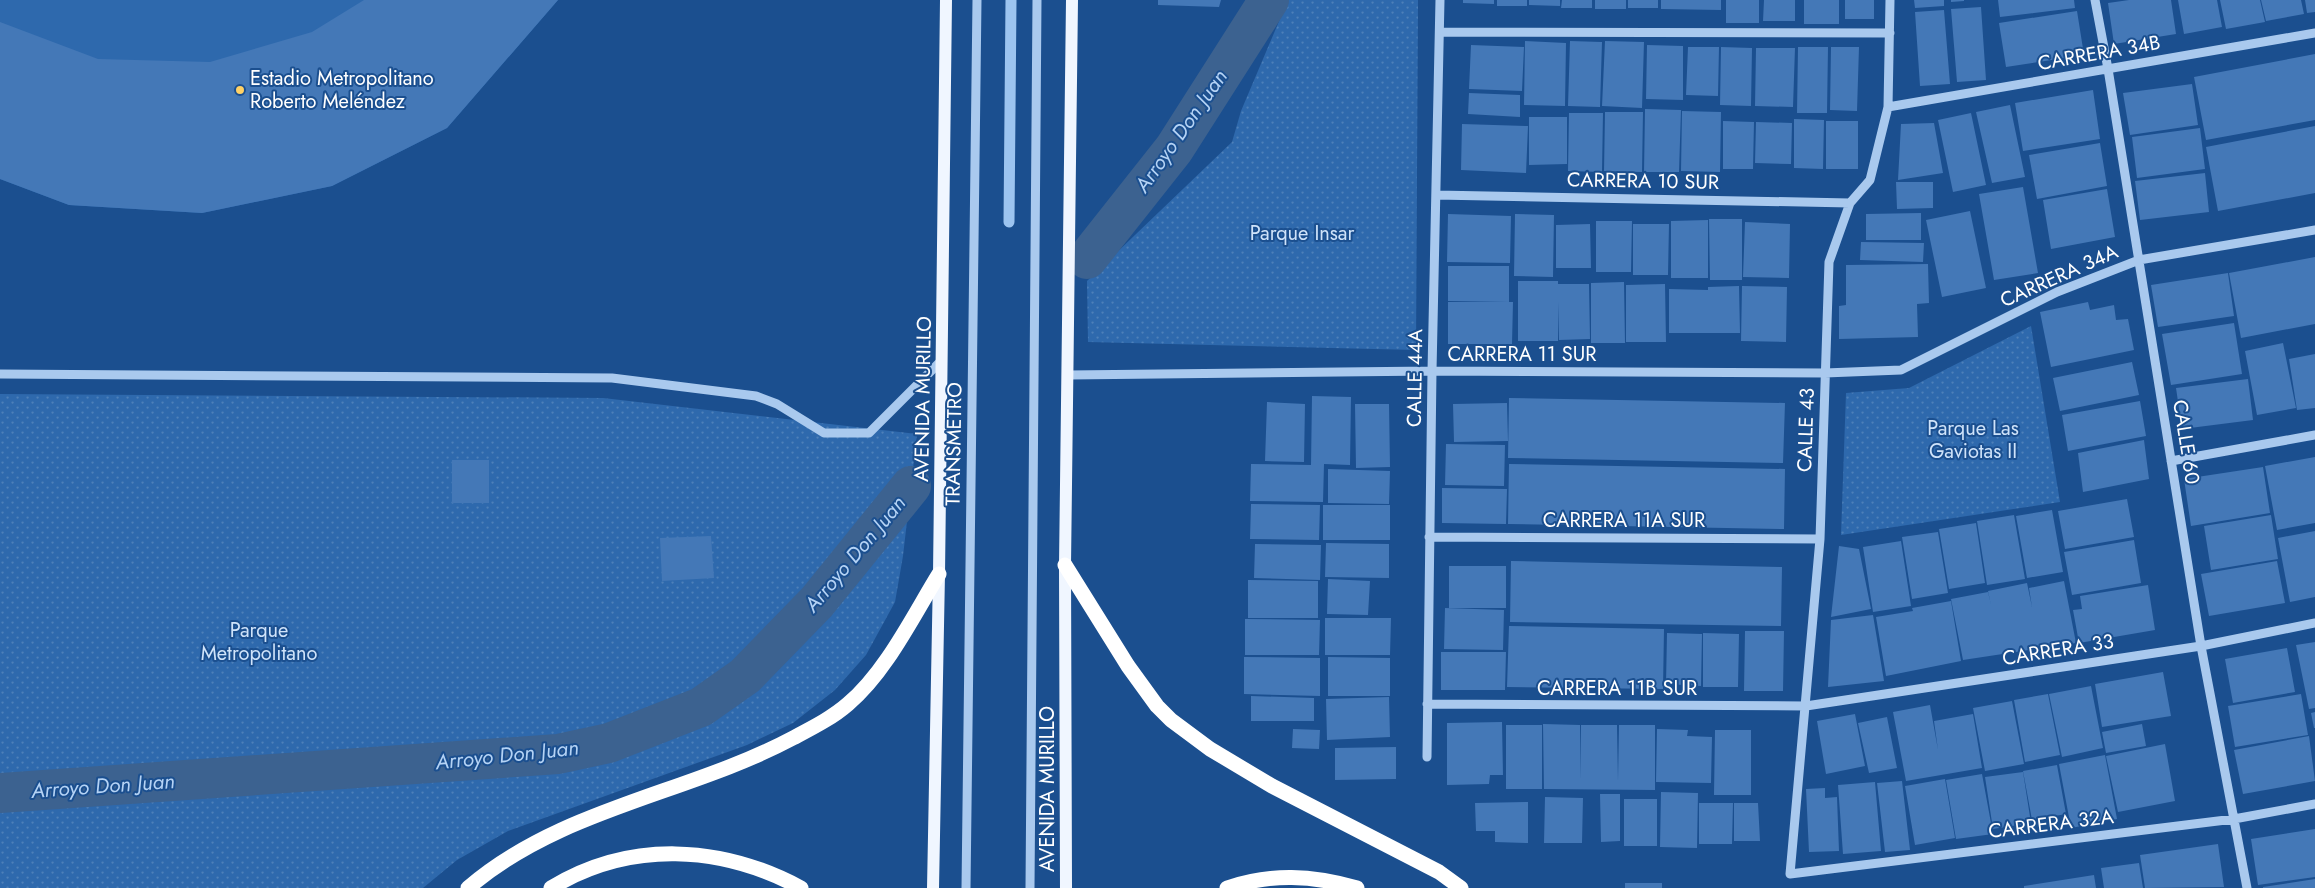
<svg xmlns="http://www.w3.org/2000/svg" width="2315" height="888" font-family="Jost,sans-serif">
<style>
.green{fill:#2e69ad}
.park{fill:url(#park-dots)}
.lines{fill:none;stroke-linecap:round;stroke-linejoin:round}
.stream{stroke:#9cc4f0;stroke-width:11}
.canal{stroke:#3c6290;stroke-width:40}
.building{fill:#4478b7}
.minor{stroke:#a9c9ee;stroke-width:9}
.major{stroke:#f0f6ff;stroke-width:12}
.highway{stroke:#fff;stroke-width:15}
.poi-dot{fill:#ffd166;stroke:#1b4f8f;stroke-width:2}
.labels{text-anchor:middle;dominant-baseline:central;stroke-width:4;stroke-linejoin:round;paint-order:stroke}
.street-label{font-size:20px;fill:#fff;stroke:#1b4f8f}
.poi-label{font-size:20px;fill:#fff;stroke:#1b4f8f;text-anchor:start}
.park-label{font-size:20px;fill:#cfe3fa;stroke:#1b4f8f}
.water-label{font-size:21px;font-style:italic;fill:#b5d3f5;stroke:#1b4f8f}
</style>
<defs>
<pattern id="park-dots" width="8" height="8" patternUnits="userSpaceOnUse" patternTransform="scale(1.25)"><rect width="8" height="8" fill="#2e69ad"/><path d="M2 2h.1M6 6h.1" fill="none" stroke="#4d80b9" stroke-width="1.8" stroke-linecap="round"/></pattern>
</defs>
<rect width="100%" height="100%" fill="#1b4f8f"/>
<!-- green -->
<path class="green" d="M0,0H558L447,128L332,186L202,213L69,205L0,179Z"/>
<!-- park -->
<path class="park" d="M1288,0H1418L1416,350L1088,342L1087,281L1232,142L1241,111Z
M2031,326L2060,502L1841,535L1846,393L1909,388Z
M0,394L603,398L917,434L903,556L895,602L866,655L835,690L793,723L747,745L508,831L457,860L423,888H0Z"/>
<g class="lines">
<!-- stream -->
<path class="stream" d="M1009,222L1011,0"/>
<!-- canal -->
<path class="canal" d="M1087,259L1174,149L1269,0
M0,793L558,754L609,743L701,707L745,676L817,602L911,486"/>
</g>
<!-- building -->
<path class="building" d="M364,0H558L447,128L332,186L202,213L69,205L0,179V22L98,59L210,62L312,32Z
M1158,0H1221L1219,7L1158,5Z
M1463,0H1494V4L1463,3Z
M1497,0H1527V6H1497Z
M1529,0H1560V6L1529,5Z
M1562,0H1592V8H1561Z
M1595,0H1626V9H1595Z
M1628,0H1658V8H1628Z
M1661,0H1721V10L1661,9Z
M1726,0H1759V23H1726Z
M1764,0H1795V21H1763Z
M1804,0H1839V24H1804Z
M1845,0H1874V19H1845Z
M1914,0H1944V6L1915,8Z
M1951,0H1964V1L1951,2Z
M1998,0H2074L2075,8L2000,17Z
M2129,0H2171L2176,34L2114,44L2108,3Z
M2178,0H2217L2222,27L2184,34Z
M2220,0H2260L2265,22L2226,29Z
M2261,0H2301L2304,14L2266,21Z
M2305,0H2315V12L2307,13Z
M1981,7L1986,80L1957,82L1951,9Z
M1944,10L1950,84L1920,86L1915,12Z
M2077,11L2084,55L2006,67L1999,23Z
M1525,41L1566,43L1565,106L1524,105Z
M1570,41L1602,42L1600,107L1568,106Z
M1605,41L1644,42L1642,108L1602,106Z
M1471,45L1524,47L1522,91L1469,89Z
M1647,45L1683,46V100L1646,99Z
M1688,47H1719L1718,96L1686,95Z
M1721,47L1752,48L1751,106L1720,105Z
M1798,47H1828L1827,113H1797Z
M1831,47H1859L1857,111L1830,110Z
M1756,48H1795L1793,107L1755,106Z
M2315,54V120L2206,140L2194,77Z
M2192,84L2198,125L2130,135L2123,93Z
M2093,90L2100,139L2023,151L2015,103Z
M1469,93L1520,95V117L1468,114Z
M2010,105L2025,177L1992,183L1976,112Z
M1645,109L1681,110L1679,172H1644Z
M1682,111L1721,112L1720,172L1681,171Z
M1605,112H1643L1642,172L1604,171Z
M1569,113H1603L1602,172L1568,171Z
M1971,113L1986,185L1953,192L1938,120Z
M1529,117H1567V164L1529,165Z
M1794,119L1824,120L1823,169L1794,168Z
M1723,121L1754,122L1753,169H1723Z
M1826,121H1858V169H1826Z
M1756,122L1792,123L1791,164L1755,163Z
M1934,123L1943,173L1898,180L1901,124Z
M1462,124L1528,126L1526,173L1461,170Z
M2315,126V193L2218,211L2206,147Z
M2200,128L2205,169L2137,178L2132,137Z
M2100,143L2107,186L2037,199L2029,155Z
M2205,173L2209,212L2140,220L2135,181Z
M1896,182H1933V208L1897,209Z
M2023,187L2038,273L1994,280L1979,194Z
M2107,189L2115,237L2051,249L2043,200Z
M1970,211L1986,288L1942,297L1926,220Z
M1921,213V240H1866V214Z
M1448,214L1511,216L1510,263L1447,262Z
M1515,214L1554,215L1553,277L1514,276Z
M1709,219H1742V280H1710Z
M1708,220V278H1671V221Z
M1596,221H1632L1631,272H1596Z
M1745,222L1790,224L1789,278L1743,277Z
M1590,224L1591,268H1556V225Z
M1633,224H1669L1668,275H1633Z
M1861,242L1924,243L1923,262L1860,260Z
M2315,257V324L2241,338L2229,273Z
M1928,264L1929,303L1917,304L1918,337L1839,339V306L1846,305V265Z
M1448,266H1509V302L1448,301Z
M2228,273L2234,316L2158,327L2151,285Z
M1518,281H1558V284H1589L1590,339L1559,340L1558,302V341H1518Z
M1624,282L1625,343H1591V283Z
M1665,284L1666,342H1626V285Z
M1739,286L1740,333H1669V289L1708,290V287Z
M1742,286L1787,287L1786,342L1741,341Z
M1448,302H1513L1512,344H1448Z
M2088,302L2090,310L2114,305L2116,320L2128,319L2134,350L2051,367L2040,312Z
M2234,323L2242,374L2171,385L2162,334Z
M2283,343L2296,408L2257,415L2245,351Z
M2315,354V408L2297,410L2289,359Z
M2132,362L2139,395L2060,411L2053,378Z
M2248,379L2253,420L2182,429L2176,388Z
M1312,396L1351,397L1350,465L1324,464L1323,502L1250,501L1251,464L1311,465Z
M1509,398L1785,403L1783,463L1508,458Z
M2140,401L2146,436L2068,451L2062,415Z
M1267,402L1305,404L1304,462L1265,461Z
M1507,403L1508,441L1454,442L1453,404Z
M1355,404H1389L1390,467L1356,468Z
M2144,440L2149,479L2083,492L2078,453Z
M1446,444L1505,445L1504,486L1445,485Z
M2315,457V523L2277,530L2265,466Z
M452,460H489V503H452Z
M1509,464L1785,469L1784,529L1508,524Z
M2263,467L2270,513L2191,526L2184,479Z
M1328,469L1390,471L1389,504L1328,503Z
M1442,488L1507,489L1506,524L1442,523Z
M2127,499L2134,537L2065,549L2058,511Z
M1251,504L1320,505L1319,540L1250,539Z
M1323,505H1390V540H1323Z
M2052,510L2063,572L2027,578L2016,516Z
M2014,515L2025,579L1987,585L1977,521Z
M2271,515L2278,559L2211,570L2204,526Z
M1976,523L1985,583L1949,589L1939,529Z
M2315,531V597L2290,602L2278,538Z
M1938,532L1948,593L1912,599L1902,537Z
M711,536L714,578L662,581L660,538Z
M2134,540L2141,583L2072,595L2064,552Z
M1901,541L1911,606L1873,612L1863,547Z
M1326,543L1389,544V578L1325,577Z
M1255,544L1321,545L1320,580L1254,578Z
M1839,546L1859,549L1871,609L1831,617Z
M1511,561L1782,567L1781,626L1510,622Z
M2277,561L2285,603L2209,616L2201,574Z
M1449,566H1506V608H1449Z
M1328,579L1370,581L1368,615L1327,614Z
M1248,580L1318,581V618H1248Z
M2064,581L2076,643L1963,660L1951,599L1988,592L1991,605L1988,591L2027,583L2032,607L2029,588Z
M2148,585L2155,630L2079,643L2073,610L2082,609L2080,596Z
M1951,601L1961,661L1886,676L1876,617L1913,611L1912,608Z
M1445,608L1504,610L1503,650L1444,649Z
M1873,615L1884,681L1828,687L1831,620Z
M1325,618H1391L1390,655H1325Z
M1245,619L1320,620L1319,655H1245Z
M1509,626L1664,629L1663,689L1507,687Z
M1745,631H1784L1783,691H1744Z
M1667,633L1702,634L1701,686L1666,684Z
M1703,633L1739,634L1738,687H1703Z
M2315,642V708L2309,709L2296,645Z
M2287,648L2295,692L2233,703L2225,659Z
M1441,652H1506L1505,690H1441Z
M1244,657L1320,658V696L1244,694Z
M1328,657L1390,658V696H1328Z
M2163,672L2171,716L2102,727L2095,684Z
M2091,686L2103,748L2062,757L2049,694Z
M2048,694L2060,755L2025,762L2014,700Z
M2301,694L2308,735L2235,747L2228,706Z
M1251,696L1314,698V721H1251Z
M1389,697L1390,737L1327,740L1326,699Z
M2012,701L2024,764L1985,771L1973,708Z
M1930,705L1938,750L1934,721L1973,714L1982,768L1906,781L1893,712Z
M2315,712V728H2314L2311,713Z
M1855,714L1865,766L1826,774L1817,721Z
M1887,717L1897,768L1869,773L1858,723Z
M1502,722L1503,775H1490L1489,784L1447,785V723Z
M1543,724L1580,725V780L1581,725H1617L1618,781L1619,725H1655V790L1544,789Z
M2142,724L2146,746L2106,753L2102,732Z
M1506,725H1542V789H1506Z
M1293,729L1320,730L1319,749L1292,748Z
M1657,729L1688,730L1687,736L1712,737L1711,783L1656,782Z
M1715,730H1751V795H1714Z
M2309,736L2315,781L2243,794L2234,750Z
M2165,744L2175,801L2118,812L2106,756Z
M1396,747V779L1335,780V748Z
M2105,755L2117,819L2071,828L2059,764Z
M2057,765L2066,814L2032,820L2023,771Z
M2023,772L2031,823L1993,829L1985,777Z
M1982,774L1993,834L1956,839L1946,780Z
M1945,779L1955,838L1915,845L1905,786Z
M1902,781L1910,850L1885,852L1877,783Z
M1875,782L1881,851L1843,854L1838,785Z
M1825,788V798L1837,797L1839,851L1809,852L1806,789Z
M1661,792L1698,793L1697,848L1660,847Z
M1600,794H1620V841L1601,842Z
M1545,797L1583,798L1582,843H1544Z
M1624,799H1657V846H1624Z
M1528,802V843L1495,842V831H1476L1475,803Z
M1699,803H1733L1732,844H1699Z
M1734,803H1758L1760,841H1734Z
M2315,829V877L2258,885L2251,839Z
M2218,844L2224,887L2145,888L2140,855Z
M2139,863L2143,888H2104L2101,868Z
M2094,875L2096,888H2024V886Z
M2315,879V888H2263V887Z
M1625,883H1662V888H1625Z"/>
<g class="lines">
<!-- minor -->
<path class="minor" d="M1890,0L1888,107L1870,180L1850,203L1829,262L1820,539L1790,874L2234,819L2315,804
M2095,0L2108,69L2201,646L2247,888
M1440,32L1890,33
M1888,107L2315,33
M1436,195L1850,203
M0,374L612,378L756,396L777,404L824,433H869L942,360
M1069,375L1432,371L1825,373L1901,370L2057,292L2139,260L2315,230
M2171,461L2315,435
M1429,537L1820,539
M1427,704L1806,706L2201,646L2315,623
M1427,757L1432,371L1440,0
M966,888L977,0
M1030,888L1037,0"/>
<!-- major -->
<path class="major" d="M933,888L939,574L946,0
M1066,888L1065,565L1072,0"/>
<!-- highway -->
<path class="highway" d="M1065,565L1128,666L1157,706L1171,720L1210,749L1272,786L1439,872L1461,888
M468,888C561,808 688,794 793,738C812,728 832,718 848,704C886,672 913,616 939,574
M551,888C630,840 721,845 801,888
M1227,888C1271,873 1312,875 1357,888"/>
</g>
<!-- markers -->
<circle class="poi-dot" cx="240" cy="90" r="5"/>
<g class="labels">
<!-- street labels -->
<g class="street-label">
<text transform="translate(2099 53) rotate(-10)">CARRERA 34B</text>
<text transform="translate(1643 181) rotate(1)">CARRERA 10 SUR</text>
<text transform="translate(2059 276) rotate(-24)">CARRERA 34A</text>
<text x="1522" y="354">CARRERA 11 SUR</text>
<text transform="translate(1415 378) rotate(-89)">CALLE 44A</text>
<text transform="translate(923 399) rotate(-89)">AVENIDA MURILLO</text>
<text transform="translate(1806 430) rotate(-88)">CALLE 43</text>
<text transform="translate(2186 442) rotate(81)">CALLE 60</text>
<text transform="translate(954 444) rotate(-89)">TRANSMETRO</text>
<text x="1624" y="520">CARRERA 11A SUR</text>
<text transform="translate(2058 650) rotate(-9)">CARRERA 33</text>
<text x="1617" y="688">CARRERA 11B SUR</text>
<text transform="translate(1047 789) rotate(-90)">AVENIDA MURILLO</text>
<text transform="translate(2051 824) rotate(-7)">CARRERA 32A</text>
</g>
<!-- poi labels -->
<g class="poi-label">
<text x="250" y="78">Estadio Metropolitano<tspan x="250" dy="23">Roberto Meléndez</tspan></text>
</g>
<!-- park labels -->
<g class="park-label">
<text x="1302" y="233">Parque Insar</text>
<text x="1973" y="428">Parque Las<tspan x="1973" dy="23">Gaviotas II</tspan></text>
<text x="259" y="630">Parque<tspan x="259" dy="23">Metropolitano</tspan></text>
</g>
<!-- water labels -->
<g class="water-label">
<text transform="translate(1181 131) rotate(-55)">Arroyo Don Juan</text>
<text transform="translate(855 554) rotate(-50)">Arroyo Don Juan</text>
<text transform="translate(507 755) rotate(-6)">Arroyo Don Juan</text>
<text transform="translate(103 786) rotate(-4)">Arroyo Don Juan</text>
</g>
</g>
</svg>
